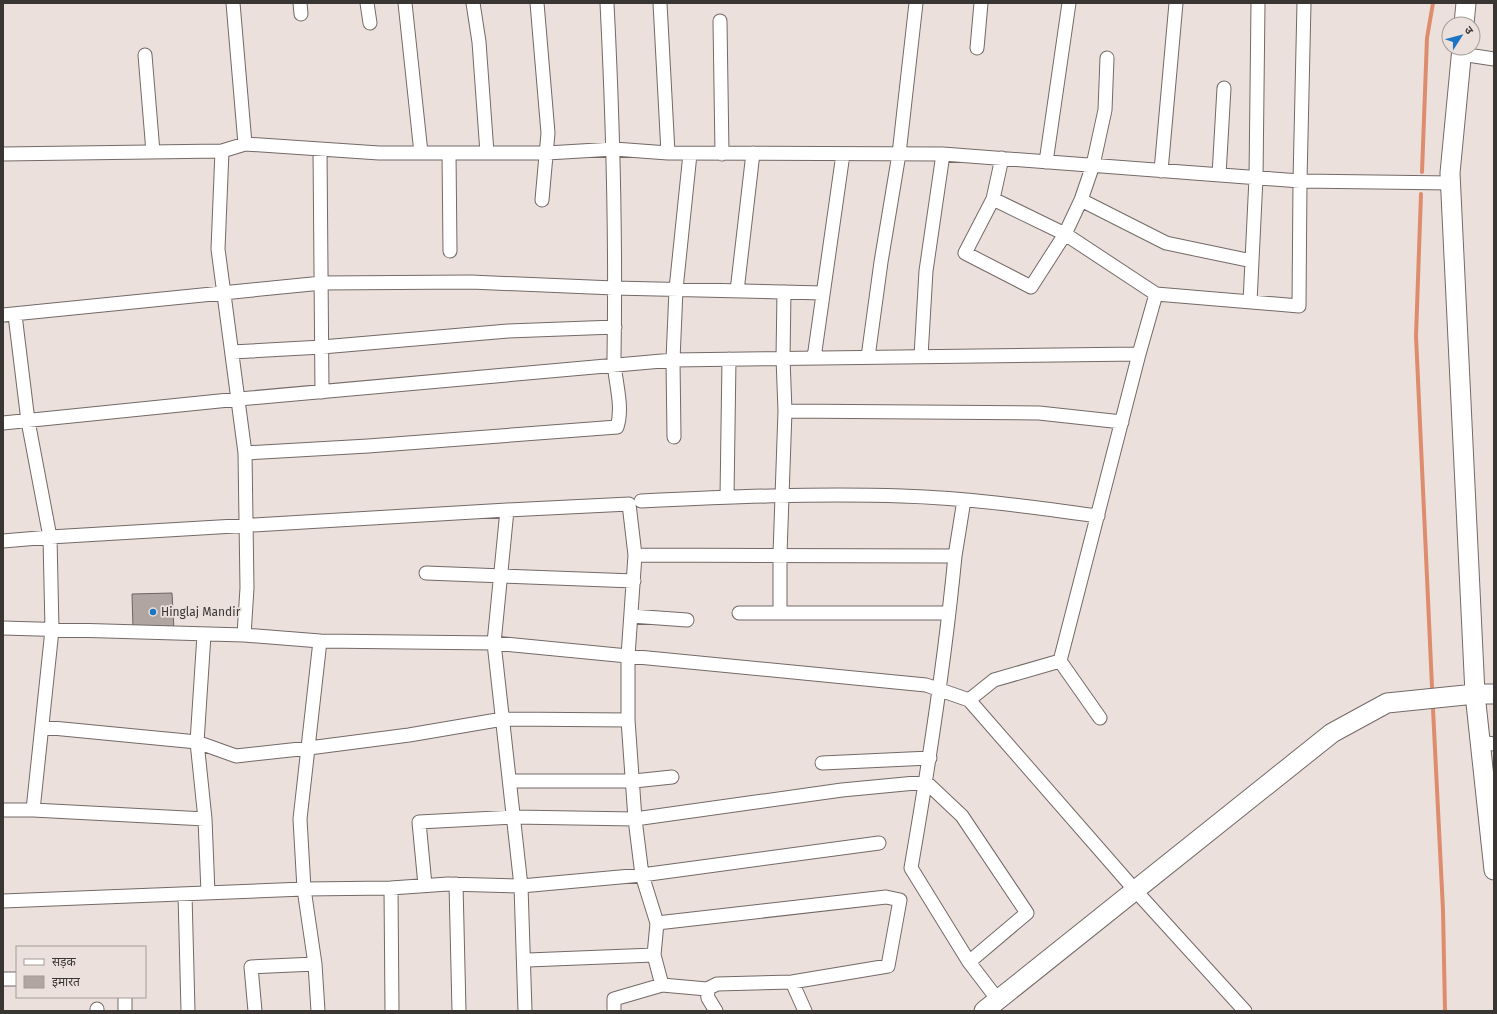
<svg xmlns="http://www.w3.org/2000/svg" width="1497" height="1014" font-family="'Fira Sans','Noto Sans Devanagari',sans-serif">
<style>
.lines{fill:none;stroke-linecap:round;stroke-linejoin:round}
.stream{stroke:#de8c6e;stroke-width:4}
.building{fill:#b0a5a1;stroke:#6e6461}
.street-casing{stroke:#736966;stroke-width:15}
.secondary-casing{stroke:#736966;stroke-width:21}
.street{stroke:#fff;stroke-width:13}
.secondary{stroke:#fff;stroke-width:19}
.poi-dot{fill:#1c75c2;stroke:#ebe0dc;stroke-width:1.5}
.labels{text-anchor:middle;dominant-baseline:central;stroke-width:3.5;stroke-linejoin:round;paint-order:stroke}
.poi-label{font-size:12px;fill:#393533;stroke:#ebe0dc;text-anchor:start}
</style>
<rect width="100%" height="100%" fill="#ebe0dc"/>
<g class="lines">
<!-- stream -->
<path class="stream" d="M1422,172L1427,38L1433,3
M1421,194L1416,336L1432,687
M1433,709L1443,910L1445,1011"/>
</g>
<!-- building -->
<path class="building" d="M172,593L174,630L133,629L132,594Z"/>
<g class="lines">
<defs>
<path id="street" d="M233,3L245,144
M300,3L301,14
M367,3L370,23
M405,3L421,153
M473,3L479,42L487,153
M537,3L548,133L542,200
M660,3L668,153
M720,21L722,154
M977,48L981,3
M1461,54L1494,59
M145,55L153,152
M320,149L322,392
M222,151L218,249L245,453L247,588L244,635
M449,153L450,251
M3,154L222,151L245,144L379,153H547L614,149L668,153L943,154L1300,181L1451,183
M1002,158L993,199L965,253L1031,287L1065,234L1081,200L1093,165L1105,110L1107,58
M1046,162L1069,3
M1161,171L1176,3
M1219,175L1224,88
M993,199L1065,234L1156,294
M1081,200L1166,243L1252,261
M737,291L753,153
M1250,302L1256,178L1258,3
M3,315L322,283L471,282L614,288L823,293
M15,315L28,421L50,537L52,630L33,810
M232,352L322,347L508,331L615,327
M921,356L926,271L943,154
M868,357L881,262L899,154L916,3
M814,358L843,154
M785,411L1039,413L1122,422
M3,423L239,399L673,360L1139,354
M674,437L673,360L676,289L690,154
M245,453L368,446L617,427C624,405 614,380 614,358C616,239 613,122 607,3
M727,497L729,359
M641,501C728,497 815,493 902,496C968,498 1033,507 1098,516
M507,510L494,643L521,886L525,1011
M3,541L50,537L507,510L629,504L635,555L628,656V720L635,819L514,817L419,822L425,885
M635,555L955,556L964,500
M955,556C945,660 929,764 911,868L969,962L998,1000
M426,573L634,581
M739,613H949
M780,613V554L785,411L783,358L784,292
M631,616L687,620
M3,628L244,635L320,641L494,643L926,685L969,700L1134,889L1245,1011
M204,635L197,742L205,819L208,893
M1060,661L1100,718
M969,700L994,680L1060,661L1139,354L1156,294L1299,306L1300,181L1304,3
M42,727L197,742L236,756L309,748L409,735L503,719L628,720
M1480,742L1494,744
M822,763L930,758
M510,781H634L672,777
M3,810H33L205,819
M456,884L459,1011
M185,894L188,1011
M3,901L304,889L391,888
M654,955L657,923L642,875L635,819L842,790L926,782L962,816L1027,913L969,962
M528,960L654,955L662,985
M3,979H17
M792,982L805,1011
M707,989L708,998L716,1011
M97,1009V1011
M125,1011V997
M255,1011L251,967L315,964
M318,1011L315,964L304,889L300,819L320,641
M392,1011L391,888L448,884L521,886L642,875L879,843
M614,1011V999L662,985L707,989L717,984L792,982L888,966L900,900L886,897L657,923"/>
<path id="secondary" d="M1464,24L1466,3
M1462,48L1450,173L1475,694L1494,870
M984,1011L1332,733L1387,703L1475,694H1494"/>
</defs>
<!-- street casing -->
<use href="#street" class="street-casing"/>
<!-- secondary casing -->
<use href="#secondary" class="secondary-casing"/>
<!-- street -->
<use href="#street" class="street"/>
<!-- secondary -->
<use href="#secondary" class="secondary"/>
</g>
<!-- markers -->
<circle class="poi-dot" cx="153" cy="612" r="4"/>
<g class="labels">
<!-- poi labels -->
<g class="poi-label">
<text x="161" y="612">Hinglaj Mandir</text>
</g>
</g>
<!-- border -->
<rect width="1497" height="1014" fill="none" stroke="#393533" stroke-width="8"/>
<!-- legend -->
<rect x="16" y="946" width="130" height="52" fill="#ebe0dc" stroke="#a49c98"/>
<rect x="24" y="959" width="20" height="6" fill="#ffffff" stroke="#a49c98"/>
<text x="52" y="966" font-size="12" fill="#393533">सड़क</text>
<rect x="24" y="976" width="20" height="12" fill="#b0a5a1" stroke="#a49c98"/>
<text x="52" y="986" font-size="12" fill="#393533">इमारत</text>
<!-- north arrow -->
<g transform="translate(1461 36) rotate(54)"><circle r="19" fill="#ebe0dc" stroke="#a49c98"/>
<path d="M0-3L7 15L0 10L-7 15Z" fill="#1c75c2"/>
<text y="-6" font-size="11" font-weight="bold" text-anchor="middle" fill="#393533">उ</text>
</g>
</svg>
